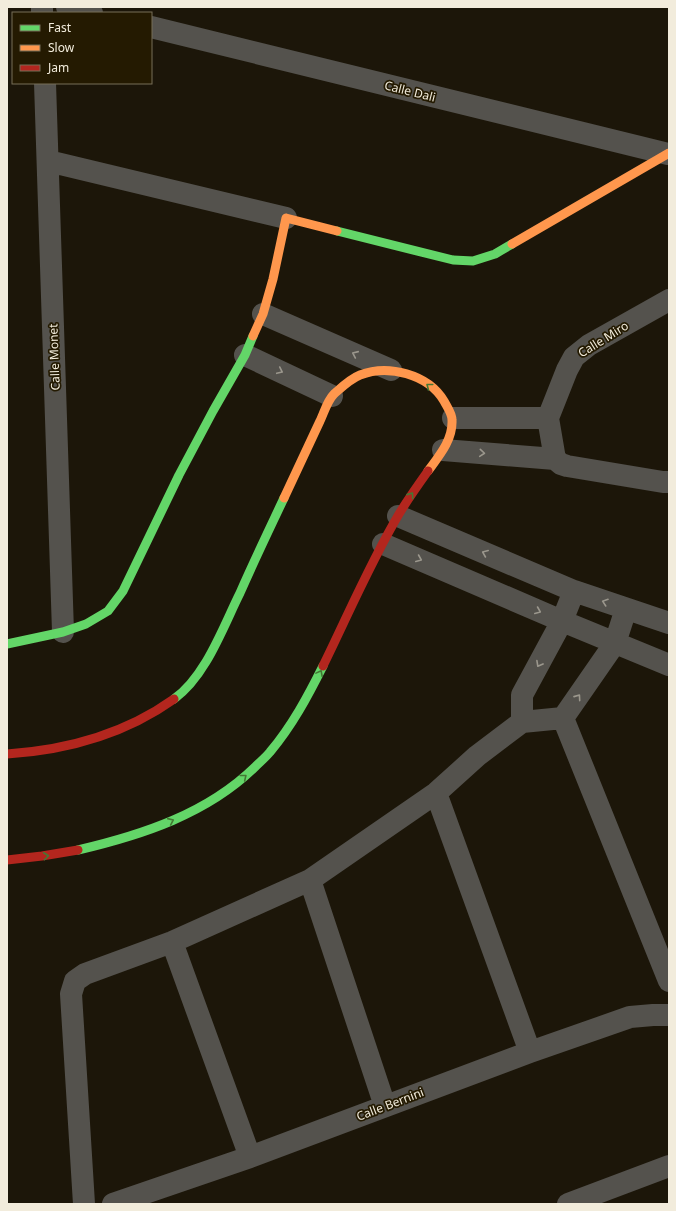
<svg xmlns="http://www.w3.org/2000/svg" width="676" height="1211" font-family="'Noto Sans',sans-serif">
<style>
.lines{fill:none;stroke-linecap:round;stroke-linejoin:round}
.street{stroke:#54524d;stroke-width:22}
.fast{stroke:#63d668;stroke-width:9}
.slow{stroke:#ff974d;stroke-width:9}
.jam{stroke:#b3261e;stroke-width:9}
.oneway{stroke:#9b978d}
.oneway2{stroke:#447834}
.labels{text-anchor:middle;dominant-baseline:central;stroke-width:3.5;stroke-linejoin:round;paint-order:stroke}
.street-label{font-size:12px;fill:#f2ecdc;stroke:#241a01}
</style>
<rect width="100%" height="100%" fill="#1c1609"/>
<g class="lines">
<!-- street -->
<path class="street" d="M42,7V13
M67,7L92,13
M151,27L668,154
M45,83L63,632
M48,161L286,218
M669,300L589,345L574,357L567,370L548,418L555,459L561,464L567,466L663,482H669
M263,314L391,370
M245,355L332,396
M453,418H548
M443,450L555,459
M398,516L574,591L669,623
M383,544L562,621L669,665
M563,718L669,981
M522,722V695L562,621L574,591
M436,793L530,1052
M310,880L385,1106
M172,942L250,1157
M84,1204L71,994L75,981L85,974L172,942L310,880L436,793L477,756L522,722L563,718L615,643L626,609
M113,1204L250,1157L530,1052L630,1017L653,1015H669
M568,1204L669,1166"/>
<!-- fast -->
<path class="fast" d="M337,231L453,260L473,261L495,254L512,244
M7,644L63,632L86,624L108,611L123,591L179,475L213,411L245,355L253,336
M174,699C206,676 223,627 240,593C254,561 269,530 284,498
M78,850C142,835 207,814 255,767C260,762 266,757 270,752C292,726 308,696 323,666"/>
<!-- slow -->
<path class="slow" d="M512,244L669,153
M253,336L263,314L273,279L286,218L337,231
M284,498C296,472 308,447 320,421C324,413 327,401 334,394C342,387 350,379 360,375C388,364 428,374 444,401C447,407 452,413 452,420C453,440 439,456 428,471"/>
<!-- jam -->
<path class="jam" d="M323,666C348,615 370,563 399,514C408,499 418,485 428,471
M7,754C67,750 125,734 174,699
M7,860L42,856L78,850"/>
</g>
<!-- one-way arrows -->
<defs><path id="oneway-chevron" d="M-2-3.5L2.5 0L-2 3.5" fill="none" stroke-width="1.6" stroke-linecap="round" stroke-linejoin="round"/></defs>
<g class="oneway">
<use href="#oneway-chevron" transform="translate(355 354) rotate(-156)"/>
<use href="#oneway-chevron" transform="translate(280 371) rotate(25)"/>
<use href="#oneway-chevron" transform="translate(482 453) rotate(5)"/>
<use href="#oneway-chevron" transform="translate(485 553) rotate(-157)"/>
<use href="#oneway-chevron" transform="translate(419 559) rotate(23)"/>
<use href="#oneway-chevron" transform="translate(605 602) rotate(-161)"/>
<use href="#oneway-chevron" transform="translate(538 611) rotate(23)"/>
<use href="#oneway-chevron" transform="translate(539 664) rotate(119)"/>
<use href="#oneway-chevron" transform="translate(578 697) rotate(-55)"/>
</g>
<g class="oneway2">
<use href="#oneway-chevron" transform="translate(429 386) rotate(-142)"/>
<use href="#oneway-chevron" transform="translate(411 495) rotate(-55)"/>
<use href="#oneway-chevron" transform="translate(320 673) rotate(-62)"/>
<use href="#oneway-chevron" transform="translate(244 777) rotate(-39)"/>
<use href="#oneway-chevron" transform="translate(171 821) rotate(-24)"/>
<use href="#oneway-chevron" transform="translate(46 856) rotate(-7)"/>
</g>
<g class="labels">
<!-- street labels -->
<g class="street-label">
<text transform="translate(410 91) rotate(14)">Calle Dali</text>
<text transform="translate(603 339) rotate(-32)">Calle Miro</text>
<text transform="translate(54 357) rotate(-92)">Calle Monet</text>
<text transform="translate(390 1104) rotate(-21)">Calle Bernini</text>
</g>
</g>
<!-- border -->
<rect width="676" height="1211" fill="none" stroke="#f2ecdc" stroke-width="16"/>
<!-- legend -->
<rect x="12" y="12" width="140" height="72" fill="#241a01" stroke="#766e59"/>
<rect x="20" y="25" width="20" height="6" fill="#63d668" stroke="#766e59"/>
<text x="48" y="32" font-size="12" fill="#f2ecdc">Fast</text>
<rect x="20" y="45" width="20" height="6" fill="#ff974d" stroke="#766e59"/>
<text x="48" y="52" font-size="12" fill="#f2ecdc">Slow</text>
<rect x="20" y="65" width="20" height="6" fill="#b3261e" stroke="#766e59"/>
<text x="48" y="72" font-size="12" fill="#f2ecdc">Jam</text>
</svg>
